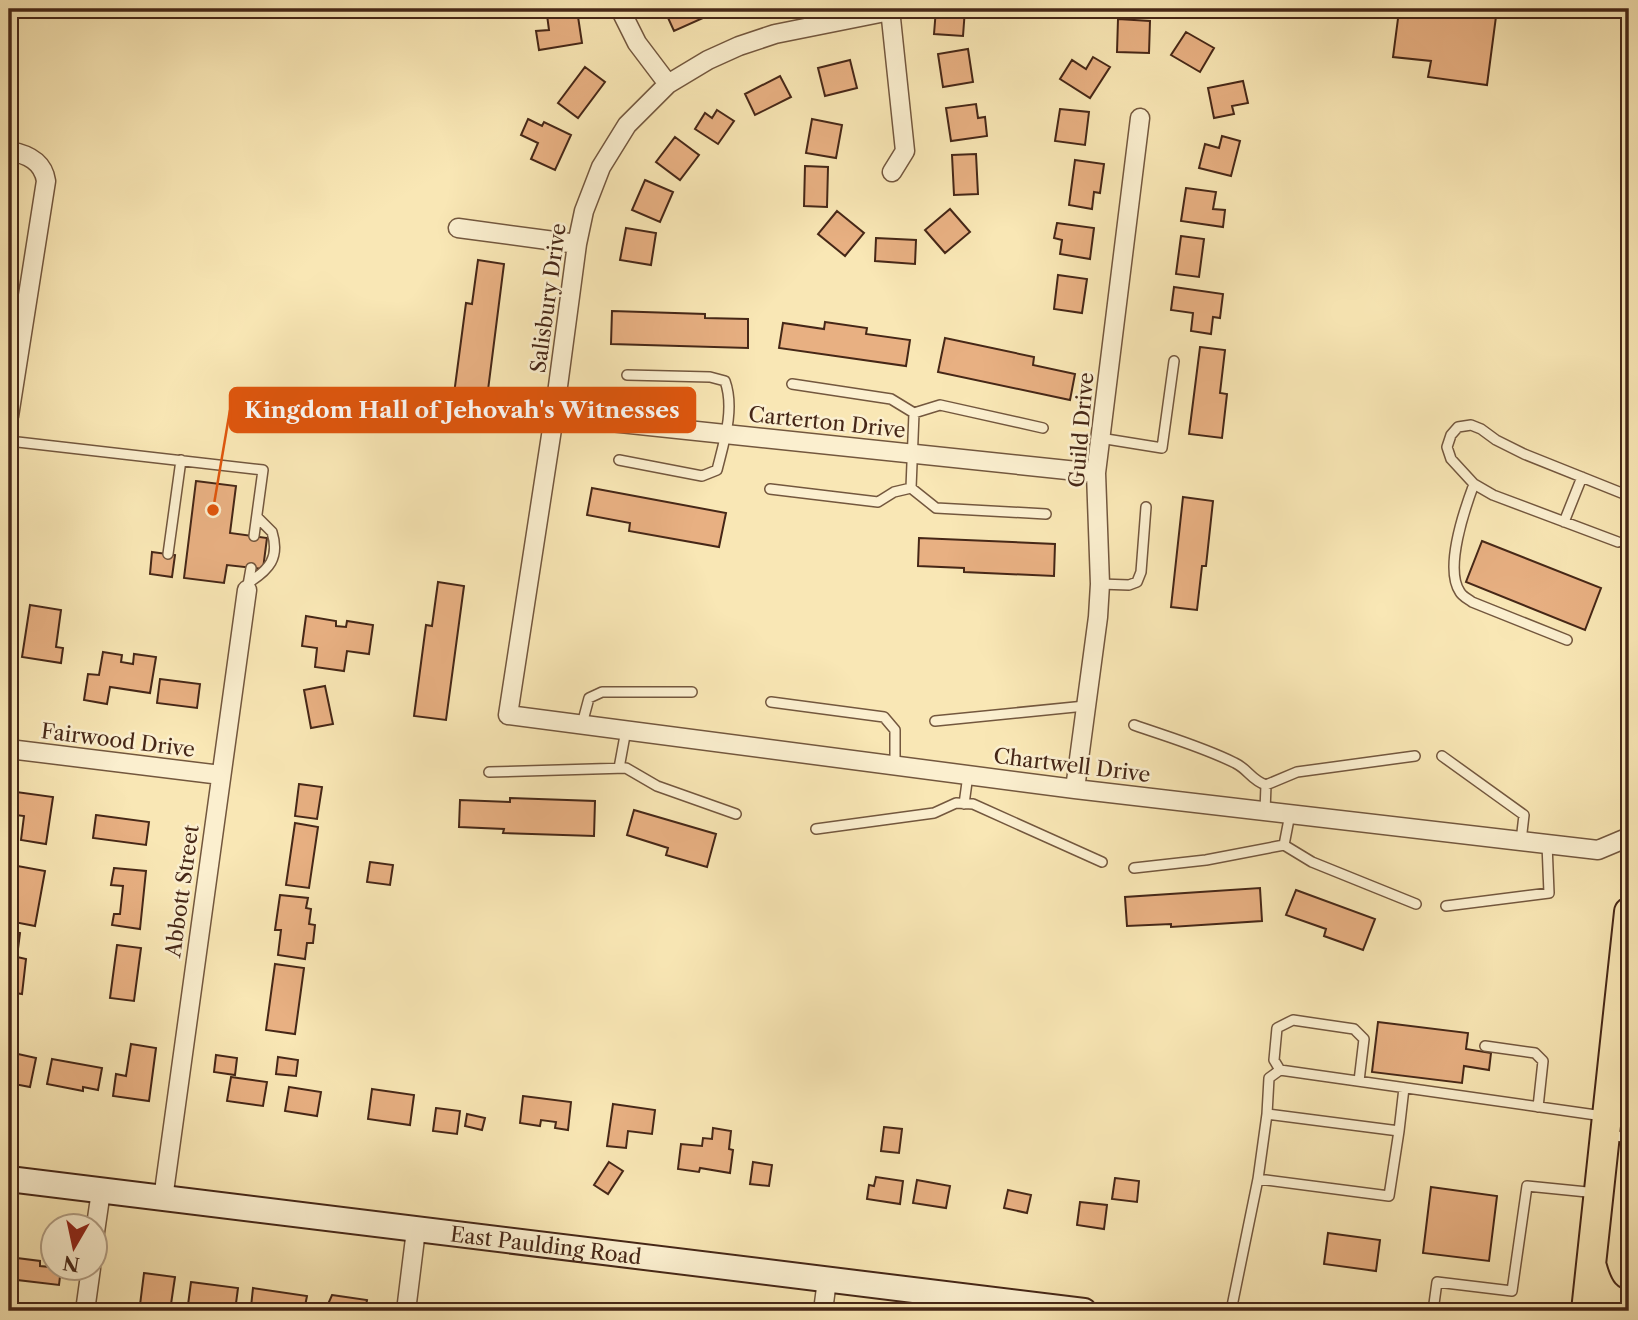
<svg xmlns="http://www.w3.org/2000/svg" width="1638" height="1320" font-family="'Libre Caslon Text',serif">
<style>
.building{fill:#e8b082;stroke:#462717;stroke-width:2}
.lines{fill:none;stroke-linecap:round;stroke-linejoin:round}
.service-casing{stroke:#73573e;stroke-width:12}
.minor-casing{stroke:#73573e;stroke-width:21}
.secondary-casing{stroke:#462717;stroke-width:28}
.primary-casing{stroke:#462717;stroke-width:32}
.service{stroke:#fbefcf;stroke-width:9}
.minor{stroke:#fbefcf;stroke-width:18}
.secondary{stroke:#fbefcf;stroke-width:24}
.primary{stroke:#f9e7b5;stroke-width:28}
.labels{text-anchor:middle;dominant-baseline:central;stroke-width:5;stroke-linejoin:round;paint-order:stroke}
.street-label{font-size:21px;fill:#462717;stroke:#fbefcf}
.leader{fill:none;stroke:#e0560d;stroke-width:2.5}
.callout-dot{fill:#e0560d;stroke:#fbefcf;stroke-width:2.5}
.callout{fill:#e0560d;stroke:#e0560d;stroke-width:2.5}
.callout-label{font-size:23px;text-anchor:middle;font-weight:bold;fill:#fff}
</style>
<rect width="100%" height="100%" fill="#f9e7b5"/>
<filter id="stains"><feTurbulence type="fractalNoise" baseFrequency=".00286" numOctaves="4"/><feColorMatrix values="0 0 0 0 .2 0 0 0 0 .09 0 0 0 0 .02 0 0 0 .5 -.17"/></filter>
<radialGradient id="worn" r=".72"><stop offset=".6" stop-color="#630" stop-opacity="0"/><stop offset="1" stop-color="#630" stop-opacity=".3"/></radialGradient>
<!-- building -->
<path class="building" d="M664,9H699L703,18L674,31Z
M936,9H965L963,36L934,34Z
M1380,9H1497L1487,85L1428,77L1431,61L1393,57L1399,11Z
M577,10L582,43L539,50L536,31L549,30L547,15Z
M1118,19L1150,21L1149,53L1117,52Z
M1186,32L1214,48L1200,72L1171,55Z
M968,49L973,82L943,87L938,54Z
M1093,57L1110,67L1090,98L1060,79L1072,60L1086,69Z
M850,60L857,88L825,96L818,68Z
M585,67L605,82L578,118L558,103Z
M780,76L791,97L755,115L745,94Z
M1243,81L1248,103L1232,106L1234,114L1214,118L1208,88Z
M976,104L978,118L985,117L987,136L951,141L946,108Z
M1060,109L1089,112L1085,145L1055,141Z
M717,110L734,121L718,144L695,129L705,113L712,118Z
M528,119L542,126L544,122L571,135L555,170L531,159L538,143L521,135Z
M812,119L842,125L836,158L806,153Z
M1222,136L1240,141L1231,176L1199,168L1205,144L1219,148Z
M675,137L699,155L680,180L656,162Z
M976,154L978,194L954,195L952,155Z
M1075,160L1104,164L1100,193L1094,192L1092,209L1069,205Z
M805,166L828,167L827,207L804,206Z
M645,180L673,192L660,222L632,210Z
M1186,188L1216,192L1213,209L1225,210L1223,227L1181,221Z
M950,209L970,232L945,253L925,230Z
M837,211L864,233L845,256L818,234Z
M1057,223L1094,228L1090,259L1060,254L1062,240L1054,238Z
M626,228L656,233L651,265L620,260Z
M1181,236L1204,239L1199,277L1176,274Z
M876,238L916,240L915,264L875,261Z
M478,260L504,264L487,398L454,394L466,303L472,304Z
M1058,275L1087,279L1082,313L1054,309Z
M1174,287L1223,294L1220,318L1213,317L1211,334L1191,331L1193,313L1171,310Z
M612,311L705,314V318L748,319V348L611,344Z
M825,322L867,328L866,334L910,340L906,366L779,348L783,323L824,329Z
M945,338L1034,357L1033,365L1075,374L1070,400L938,372Z
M1200,347L1225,350L1220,393L1227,394L1222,438L1189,434Z
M196,481L236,486L230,533L267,538L263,569L227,565L224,583L184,578Z
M592,488L726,513L719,547L629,531L630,523L587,515Z
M1183,497L1213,501L1206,566H1202L1197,610L1171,607Z
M919,538L1055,544L1054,576L964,572V568L918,566Z
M1482,541L1601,588L1585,630L1466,582Z
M152,552L175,555L172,577L150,574Z
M438,582L464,586L446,720L414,716L426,625L432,626Z
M30,605L61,610L56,647L63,648L61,663L22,657Z
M306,616L336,621V626L346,627L347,621L373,625L369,654L347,651L344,671L315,667L317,648L302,646Z
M103,652L122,655L121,662L133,664L134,654L156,657L150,693L110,687L107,704L84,700L88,674L99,675Z
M160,679L200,684L197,708L157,703Z
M325,686L333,724L311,728L304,690Z
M299,784L322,787L317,819L295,816Z
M9,791L53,797L46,844L21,840L24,816L9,814Z
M510,798L595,801L594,836L503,833L504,829L459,827L460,800L510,802Z
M634,810L716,834L707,867L666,855L668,848L627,835Z
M96,815L149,822L146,845L93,838Z
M295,823L318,827L309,888L286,885Z
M370,862L393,865L390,885L367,882Z
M12,865L45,871L35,926L9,921V882Z
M114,868L146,871L140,929L112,925L114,914H120L123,886L111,885Z
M1260,888L1262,921L1171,927V924L1127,926L1125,897Z
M1296,890L1375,919L1363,950L1324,936L1326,929L1286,915Z
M280,895L308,898L306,908L311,909L309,924L315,925L313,943H307L305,959L278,955L281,930H275Z
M9,931L20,933L17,957L26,959L22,994L9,992Z
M117,945L141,948L134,1001L110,998Z
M275,964L304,968L295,1034L266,1030Z
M1378,1022L1468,1033L1466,1049L1491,1053L1489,1070L1464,1066L1462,1083L1372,1072Z
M131,1044L156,1048L149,1101L113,1096L116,1074L126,1076Z
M9,1052L36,1058L30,1087L9,1083Z
M216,1055L237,1058L235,1075L214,1072Z
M278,1057L298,1060L296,1076L276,1074Z
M52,1059L102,1068L98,1090L83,1087V1091L47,1084Z
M231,1077L267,1082L263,1106L227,1101Z
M289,1087L321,1092L317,1116L285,1111Z
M372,1089L414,1095L410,1125L368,1119Z
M523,1096L571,1102L568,1130L555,1128L556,1122L541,1120L540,1126L520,1123Z
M613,1104L655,1110L652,1134L628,1131L626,1148L607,1146Z
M436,1108L460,1111L457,1134L433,1131Z
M467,1114L485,1118L482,1130L465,1126Z
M884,1127L902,1129L899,1153L881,1151Z
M713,1128L731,1131L729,1149L733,1150L730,1173L700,1168L699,1172L678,1169L681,1144L702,1146L703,1138L712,1139Z
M609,1162L623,1171L608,1194L594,1185Z
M753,1162L772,1165L769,1186L750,1184Z
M876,1177L903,1181L900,1204L867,1199L869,1185L874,1186Z
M1115,1178L1139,1181L1137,1202L1112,1199Z
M917,1180L950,1186L946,1208L913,1203Z
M1431,1187L1497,1196L1489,1261L1423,1253Z
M1008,1190L1031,1195L1027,1213L1004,1208Z
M1080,1202L1107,1205L1104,1229L1077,1225Z
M1328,1233L1380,1240L1376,1271L1324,1264Z
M9,1257L40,1261V1266L61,1268L59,1285L9,1279Z
M144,1273L175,1277L170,1311H145L146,1306L140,1305Z
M191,1282L238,1288L235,1311L188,1305Z
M253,1288L307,1296L304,1311H280L251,1307Z
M332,1295L367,1300L365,1311H325Z"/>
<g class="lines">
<defs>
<path id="service" d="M792,384L891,399L914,413L911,488
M914,413L940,405L1043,428
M1100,438L1162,448L1174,361
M9,441L263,470L254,536
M619,460L702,476L717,470C724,442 735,409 725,381L710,377L627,375
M1474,484C1465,508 1444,569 1460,592C1462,596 1468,599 1472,602L1567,640
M770,489L878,502L894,492L911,488L936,508L1046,514
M1564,522L1582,477
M1618,542L1493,495L1474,484L1451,459L1447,447L1451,435L1458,427L1471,425L1481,429L1496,440L1524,454L1629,496
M168,554L181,460
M248,583C269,570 280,558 272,532L257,517
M1100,584L1129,585L1137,582L1141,572L1146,507
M248,585L251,568
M771,702L884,717L895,730V765
M935,721L1085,706
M582,724L589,698L602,692H692
M1134,725C1168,737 1203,747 1235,763C1248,769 1251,780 1266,785
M1442,756L1524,815L1521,841
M619,768L626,730
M489,772L626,768L657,786L736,814
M964,804L968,775
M1265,811L1266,785L1297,772L1415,756
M816,829L934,813L956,803L973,804L1102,862
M1284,845L1312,862L1416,904
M1134,868L1206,860L1284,845L1290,814
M1446,906L1549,893L1547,844
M1485,1046L1535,1053L1543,1061L1538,1107
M1280,1070L1269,1078L1267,1114L1399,1131L1404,1088
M1359,1081L1364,1039L1354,1029L1293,1020L1277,1028L1274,1060L1280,1070L1603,1116
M1610,1135L1629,1138
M1258,1179L1267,1114
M1231,1311L1258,1179L1389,1196L1399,1131
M1433,1311L1437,1282L1512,1291L1527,1186L1597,1193"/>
<path id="minor" d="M620,9L637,43L668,84
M890,9L905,151L892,172
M890,11L775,34L739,46L708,60L668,84L627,125L601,167L584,211L577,244L554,416L508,715L1075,789L1598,850L1629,837
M9,151C27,154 43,161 46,181L9,416
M458,228L577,244
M554,416L1096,473
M9,749L221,775
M1075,789L1098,617L1100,584L1096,473L1140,118
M163,1199L247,590
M94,1239L101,1191
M85,1311L91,1268
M406,1311L416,1230
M823,1311L827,1280"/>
<g id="secondary">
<path id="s1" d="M9,1179L1084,1311"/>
</g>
<path id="primary" d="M1592,1267C1598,1289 1606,1302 1629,1306
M1586,1311L1629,912"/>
</defs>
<!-- service casing -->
<use href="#service" class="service-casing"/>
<!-- minor casing -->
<use href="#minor" class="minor-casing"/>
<!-- secondary casing -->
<use href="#secondary" class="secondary-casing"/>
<!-- primary casing -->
<use href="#primary" class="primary-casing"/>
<!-- service -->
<use href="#service" class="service"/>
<!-- minor -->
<use href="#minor" class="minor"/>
<!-- secondary -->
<use href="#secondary" class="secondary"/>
<!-- primary -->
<use href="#primary" class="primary"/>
</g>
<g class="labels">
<!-- street labels -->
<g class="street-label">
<text transform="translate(548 298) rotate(-82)">Salisbury Drive</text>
<text transform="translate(827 422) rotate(6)">Carterton Drive</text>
<text transform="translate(1081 430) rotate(-85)">Guild Drive</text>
<text transform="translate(118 740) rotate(7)">Fairwood Drive</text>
<text transform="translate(1072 765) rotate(7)">Chartwell Drive</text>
<text transform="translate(182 891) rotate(-82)">Abbott Street</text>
<text stroke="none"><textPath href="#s1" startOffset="541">East Paulding Road</textPath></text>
</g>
</g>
<!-- callouts -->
<path class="leader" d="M213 510L230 410"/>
<circle class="callout-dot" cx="213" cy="510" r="7"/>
<rect class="callout" x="230" y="388" width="465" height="44" rx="7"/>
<g class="callout-label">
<text x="462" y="418">Kingdom Hall of Jehovah's Witnesses</text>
</g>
<!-- margin -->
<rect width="1638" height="1320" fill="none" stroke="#f9e7b5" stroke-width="35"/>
<rect x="10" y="10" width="1617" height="1299" fill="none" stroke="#462717" stroke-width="3.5"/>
<rect x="18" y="18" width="1603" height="1285" fill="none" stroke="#462717" stroke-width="2"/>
<!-- north arrow -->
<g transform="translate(74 1247) rotate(189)"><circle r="33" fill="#fbefcf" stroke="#b39f85" stroke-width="2"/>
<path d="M0-5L12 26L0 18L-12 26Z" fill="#8f2418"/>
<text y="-10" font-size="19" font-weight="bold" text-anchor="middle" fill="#462717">N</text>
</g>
<rect width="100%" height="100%" filter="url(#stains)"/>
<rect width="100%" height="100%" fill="url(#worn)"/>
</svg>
